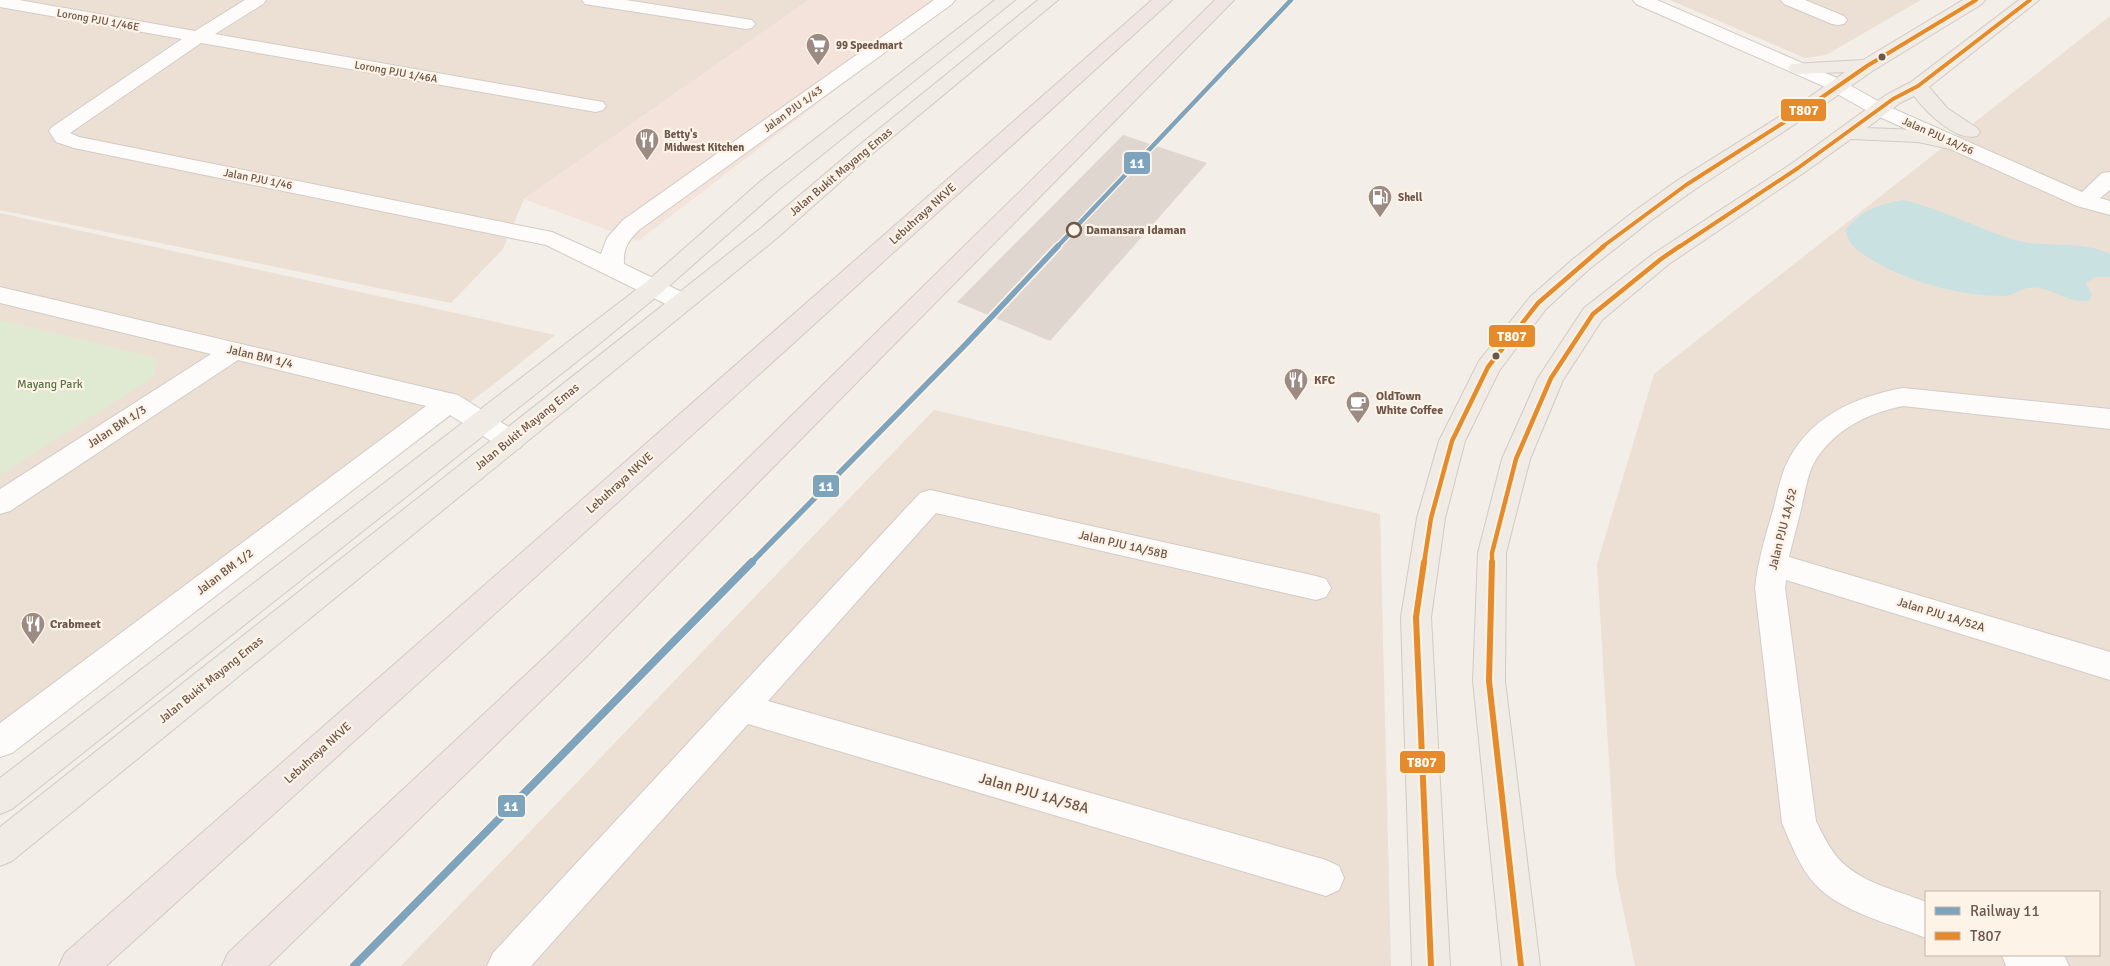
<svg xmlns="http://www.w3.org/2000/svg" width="2110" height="966" font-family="Signika,sans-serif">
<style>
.residential{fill:#ece0d4;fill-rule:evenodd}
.commercial{fill:#f3e3da}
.green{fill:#e0e9d2}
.water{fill:#cae1e2}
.building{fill:#dfd6d0}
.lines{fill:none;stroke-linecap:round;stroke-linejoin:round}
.minor-casing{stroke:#d2cbc6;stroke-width:2}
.major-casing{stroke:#d3cac5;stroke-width:2}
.highway-casing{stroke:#d3cac5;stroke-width:2}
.minor{fill:#fdfcfb;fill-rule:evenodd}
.major{fill:#f0ebe4;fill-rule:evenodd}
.highway{fill:#efe6e3;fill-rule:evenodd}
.bus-1-far2-casing{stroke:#fdf3e6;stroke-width:6}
.bus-1-far1-casing{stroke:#fdf3e6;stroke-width:8}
.bus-1-casing{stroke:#fdf3e6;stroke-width:10}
.bus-1-far2{stroke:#e58b2c;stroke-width:4}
.bus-1-far1{stroke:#e58b2c;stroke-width:4.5}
.bus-1{stroke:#e58b2c;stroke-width:6}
.rail-1-far2-casing{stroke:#fdf3e6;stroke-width:7}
.rail-1-far1-casing{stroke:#fdf3e6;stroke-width:9}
.rail-1-casing{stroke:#fdf3e6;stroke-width:11}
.rail-1-far2{stroke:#7ea4bd;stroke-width:4.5}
.rail-1-far1{stroke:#7ea4bd;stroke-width:5.5}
.rail-1{stroke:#7ea4bd;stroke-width:8}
.bus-dot{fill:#6d564b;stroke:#fdf3e6;stroke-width:2}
.stop-dot{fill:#fdf3e6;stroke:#6d564b;stroke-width:2.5}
.labels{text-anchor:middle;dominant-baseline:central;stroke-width:4.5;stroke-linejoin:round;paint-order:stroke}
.far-street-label{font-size:11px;fill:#6d564b;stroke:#fdf3e6}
.far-poi-label{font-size:11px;font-weight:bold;fill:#6d564b;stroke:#fdf3e6;text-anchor:start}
.street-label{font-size:12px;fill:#6d564b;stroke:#fdf3e6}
.stop-label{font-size:12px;font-weight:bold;fill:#6d564b;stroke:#fdf3e6;text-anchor:start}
.poi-label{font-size:12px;font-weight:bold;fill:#6d564b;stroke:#fdf3e6;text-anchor:start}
.park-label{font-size:12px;fill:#567847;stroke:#fdf3e6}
.near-street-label{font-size:15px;fill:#6d564b;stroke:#fdf3e6}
.line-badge{stroke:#fdf3e6;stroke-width:2}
.badge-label{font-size:14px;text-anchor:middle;font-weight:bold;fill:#fff}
</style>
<rect width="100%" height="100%" fill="#f3eee7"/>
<!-- residential -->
<path class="residential" d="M0,0H809L524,199L503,249L451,303L0,210Z
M1670,0H1921L1826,55L1805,58Z
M2110,16V966H1635L1616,875L1597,564L1654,374ZM1926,892H2099V955H1926Z
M0,213L555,335L489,388L0,754Z
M934,410L1380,514L1391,966H401Z"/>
<!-- commercial -->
<path class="commercial" d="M809,0H953L638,241L524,199Z"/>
<!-- green -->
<path class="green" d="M0,320L156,358L154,377L0,475Z"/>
<!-- water -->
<path class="water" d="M1904,200C1943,209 1979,230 2019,241C2048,248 2082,240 2110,254V277H2095L2086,283L2092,295L2089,301C2068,303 2059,292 2039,288C2021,285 2018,296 2003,296C1957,296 1900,280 1863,254C1859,251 1854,248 1851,244C1849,240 1847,235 1845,230C1861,210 1880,204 1904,200Z"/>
<!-- building -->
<path class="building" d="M1123,135L1207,163L1050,341L957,302Z"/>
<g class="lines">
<defs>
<path id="minor" d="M0,0H19L195,31L245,0H266L263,4L215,34L603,102L606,106L603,110L596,112L201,43L70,133L79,137L552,232L601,254L607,238L623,220L934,0H955L952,4L639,230C628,241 623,248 624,264L690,296L694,302L690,308L682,310L674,308L546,245L74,148L56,142L49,131L52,127L182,39L0,7Z
M582,0H626L746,19L752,20L755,24L752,28L746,29L591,5L585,4Z
M1633,0H1657L1837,78L1885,105L2082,192L2102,173L2110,172V190L2100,198L2110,201V215L2077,206L1948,148L1871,113L1823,86L1636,4Z
M1781,0H1805L1844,16L1847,20L1844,24L1838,25L1832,24L1784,4Z
M0,287L449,393L458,395L520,434L524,441L520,448L511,451L502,448L450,415L12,753L0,757V723L426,406L238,360L10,511L0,514V489L211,354L0,303Z
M1903,388L2110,409V429L1903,406C1867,413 1831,431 1813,465C1807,477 1805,492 1802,505C1798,523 1793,540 1789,557L2110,652V680L1786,580L1785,588L1816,821C1822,833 1828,846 1837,857C1859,883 1897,890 1926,902V938C1892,924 1840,912 1815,884C1800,868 1791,844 1782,823L1755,588C1758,560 1766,534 1774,507C1777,494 1780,480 1785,467C1807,418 1853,397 1903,388Z
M930,490L1316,576L1326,579L1331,588L1326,597L1316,600L936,513L768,701L1326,860L1339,866L1344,878L1339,890L1326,896L748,724L531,966H487L493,953L920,493Z
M2002,955H2064L2069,966H2006Z"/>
<path id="major" d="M995,0H1015L778,190L661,293L599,344L12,809L0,814V778L581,332L645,283L762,180Z
M1038,0H1058L872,154L777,238L12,861L0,866V827L761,228L858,146Z
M1963,0H1985L1982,4L1874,70L1812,113L1694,190L1649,222L1588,270L1546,309L1499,371L1465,441L1445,518L1431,617L1450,966H1412L1401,617L1417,518L1439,441L1479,361L1530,297L1572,260L1633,212L1678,180L1798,105L1845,72L1798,74L1791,72L1788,68L1791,64L1863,60Z
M2019,0H2039L1929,87L1947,108L1977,128L1980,132L1977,136C1956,142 1926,112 1914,96L1900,103L1867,128L1918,130L1962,140L1965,144L1962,148L1955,150L1918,142L1851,139L1805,172L1669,264L1602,320L1563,380L1530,459L1506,553L1505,681L1540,966H1502L1473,681L1478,553L1502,459L1538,378L1584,308L1653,254L1791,164L1886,95L1911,82Z"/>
<path id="highway" d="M1152,0H1172L106,966H59L65,953Z
M1215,0H1234L585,658L268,966H222L228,953L563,640Z"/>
</defs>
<!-- minor casing -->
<use href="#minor" class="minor-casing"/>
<!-- major casing -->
<use href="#major" class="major-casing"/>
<!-- highway casing -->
<use href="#highway" class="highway-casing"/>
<!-- minor -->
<use href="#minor" class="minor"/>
<!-- major -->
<use href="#major" class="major"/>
<!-- highway -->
<use href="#highway" class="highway"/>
<defs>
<path id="bus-1-far2" d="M1602,247L1686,185L1805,109L1867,66L1976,0
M1679,247L1798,168L1893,99L1918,86L2030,0"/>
<path id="bus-1-far1" d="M1424,563L1431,518L1452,441L1488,367L1538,303L1604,246
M1492,563V553L1516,459L1551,378L1593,314L1661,259L1680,246"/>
<path id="bus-1" d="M1424,562L1416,617L1431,966
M1492,562L1489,681L1521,966"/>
</defs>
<!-- bus-1-far2 casing -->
<use href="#bus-1-far2" class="bus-1-far2-casing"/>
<!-- bus-1-far1 casing -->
<use href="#bus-1-far1" class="bus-1-far1-casing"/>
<!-- bus-1 casing -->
<use href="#bus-1" class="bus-1-casing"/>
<!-- bus-1-far2 -->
<use href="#bus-1-far2" class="bus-1-far2"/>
<!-- bus-1-far1 -->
<use href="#bus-1-far1" class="bus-1-far1"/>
<!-- bus-1 -->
<use href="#bus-1" class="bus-1"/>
<defs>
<path id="rail-1-far2" d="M1057,247L1291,0"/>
<path id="rail-1-far1" d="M751,563L966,344L1058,246"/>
<path id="rail-1" d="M354,966L752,562"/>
</defs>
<!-- rail-1-far2 casing -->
<use href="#rail-1-far2" class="rail-1-far2-casing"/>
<!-- rail-1-far1 casing -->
<use href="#rail-1-far1" class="rail-1-far1-casing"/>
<!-- rail-1 casing -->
<use href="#rail-1" class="rail-1-casing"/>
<!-- rail-1-far2 -->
<use href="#rail-1-far2" class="rail-1-far2"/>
<!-- rail-1-far1 -->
<use href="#rail-1-far1" class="rail-1-far1"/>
<!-- rail-1 -->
<use href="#rail-1" class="rail-1"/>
</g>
<!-- icons -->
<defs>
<symbol id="supermarket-pin" viewBox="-11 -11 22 30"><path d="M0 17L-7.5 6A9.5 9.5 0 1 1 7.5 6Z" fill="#9c8b82" stroke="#fdf3e6"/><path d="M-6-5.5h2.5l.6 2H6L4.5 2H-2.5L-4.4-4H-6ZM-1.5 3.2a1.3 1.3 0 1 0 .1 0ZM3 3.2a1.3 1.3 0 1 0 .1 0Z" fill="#fff"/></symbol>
<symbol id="restaurant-pin" viewBox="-11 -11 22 30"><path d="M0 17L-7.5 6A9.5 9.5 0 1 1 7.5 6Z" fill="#9c8b82" stroke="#fdf3e6"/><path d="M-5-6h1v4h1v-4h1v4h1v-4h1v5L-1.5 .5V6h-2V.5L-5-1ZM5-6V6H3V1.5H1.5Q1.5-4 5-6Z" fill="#fff"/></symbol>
<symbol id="fuel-pin" viewBox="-11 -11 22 30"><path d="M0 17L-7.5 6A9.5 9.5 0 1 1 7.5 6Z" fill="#9c8b82" stroke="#fdf3e6"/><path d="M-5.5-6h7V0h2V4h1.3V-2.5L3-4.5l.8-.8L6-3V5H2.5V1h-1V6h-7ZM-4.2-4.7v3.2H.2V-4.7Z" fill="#fff"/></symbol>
<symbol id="cafe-pin" viewBox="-11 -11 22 30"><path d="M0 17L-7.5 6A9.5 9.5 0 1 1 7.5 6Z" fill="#9c8b82" stroke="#fdf3e6"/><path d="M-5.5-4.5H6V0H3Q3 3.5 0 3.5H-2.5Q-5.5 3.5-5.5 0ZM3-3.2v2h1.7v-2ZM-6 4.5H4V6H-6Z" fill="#fff"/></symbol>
</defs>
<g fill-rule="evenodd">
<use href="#supermarket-pin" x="804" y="31" width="28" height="38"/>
<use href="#restaurant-pin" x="633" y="126" width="28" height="38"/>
<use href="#fuel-pin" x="1366" y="183" width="28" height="38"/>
<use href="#restaurant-pin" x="1282" y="366" width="28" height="38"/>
<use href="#cafe-pin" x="1344" y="389" width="28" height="38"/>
<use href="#restaurant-pin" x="19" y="610" width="28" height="38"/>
</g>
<!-- markers -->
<g class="bus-dot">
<circle cx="1882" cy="57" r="4.5"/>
<circle cx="1496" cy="356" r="4.5"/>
</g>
<circle class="stop-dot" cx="1074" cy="230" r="7"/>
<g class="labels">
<!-- far-street labels -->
<g class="far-street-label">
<text transform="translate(98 20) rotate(10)">Lorong PJU 1/46E</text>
<text transform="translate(396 72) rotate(10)">Lorong PJU 1/46A</text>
<text transform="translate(793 109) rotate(-36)">Jalan PJU 1/43</text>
<text transform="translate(1938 136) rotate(24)">Jalan PJU 1A/56</text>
<text transform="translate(258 179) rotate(11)">Jalan PJU 1/46</text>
</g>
<!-- far-poi labels -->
<g class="far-poi-label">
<text x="836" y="45">99 Speedmart</text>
<text x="664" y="134">Betty's<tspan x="664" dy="13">Midwest Kitchen</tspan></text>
<text x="1398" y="197">Shell</text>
</g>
<!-- street labels -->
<g class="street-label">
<text transform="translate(841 172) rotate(-40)">Jalan Bukit Mayang Emas</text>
<text transform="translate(923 214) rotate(-42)">Lebuhraya NKVE</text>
<text transform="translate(260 357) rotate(13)">Jalan BM 1/4</text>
<text transform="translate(117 427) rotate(-33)">Jalan BM 1/3</text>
<text transform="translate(527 427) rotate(-39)">Jalan Bukit Mayang Emas</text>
<text transform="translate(620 483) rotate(-42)">Lebuhraya NKVE</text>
<text transform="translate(1783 529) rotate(-76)">Jalan PJU 1A/52</text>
<text transform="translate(1123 545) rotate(13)">Jalan PJU 1A/58B</text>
<text transform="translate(225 572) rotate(-37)">Jalan BM 1/2</text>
<text transform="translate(1941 615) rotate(17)">Jalan PJU 1A/52A</text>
<text transform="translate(211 680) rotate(-39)">Jalan Bukit Mayang Emas</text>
<text transform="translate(318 753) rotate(-42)">Lebuhraya NKVE</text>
</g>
<!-- stop labels -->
<g class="stop-label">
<text x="1086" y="230">Damansara Idaman</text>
</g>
<!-- poi labels -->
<g class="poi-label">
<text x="1314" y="380">KFC</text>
<text x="1376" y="396">OldTown<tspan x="1376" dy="14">White Coffee</tspan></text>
<text x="50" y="624">Crabmeet</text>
</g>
<!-- park labels -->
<g class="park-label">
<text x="50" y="384">Mayang Park</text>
</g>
<!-- near-street labels -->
<g class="near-street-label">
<text transform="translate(1034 793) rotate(16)">Jalan PJU 1A/58A</text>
</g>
</g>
<g class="line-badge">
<rect x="1780" y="98" width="47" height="24" rx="5" fill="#e58b2c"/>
<rect x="1123" y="151" width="28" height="24" rx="5" fill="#7ea4bd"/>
<rect x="1488" y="324" width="48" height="24" rx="5" fill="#e58b2c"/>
<rect x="812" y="474" width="28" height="24" rx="5" fill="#7ea4bd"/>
<rect x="1399" y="750" width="47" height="24" rx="5" fill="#e58b2c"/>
<rect x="497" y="794" width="29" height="24" rx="5" fill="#7ea4bd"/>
</g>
<g class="badge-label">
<text x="1804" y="115">T807</text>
<text x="1137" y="168">11</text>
<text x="1512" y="341">T807</text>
<text x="826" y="491">11</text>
<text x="1422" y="767">T807</text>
<text x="511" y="811">11</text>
</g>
<!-- legend -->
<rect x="1925" y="891" width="175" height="65" fill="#fdf3e6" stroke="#c3b4a8"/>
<rect x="1935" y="907" width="25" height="8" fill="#7ea4bd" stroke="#c3b4a8"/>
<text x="1970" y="916" font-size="15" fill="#6d564b">Railway 11</text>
<rect x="1935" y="932" width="25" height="8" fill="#e58b2c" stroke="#c3b4a8"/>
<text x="1970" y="941" font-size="15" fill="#6d564b">T807</text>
</svg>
